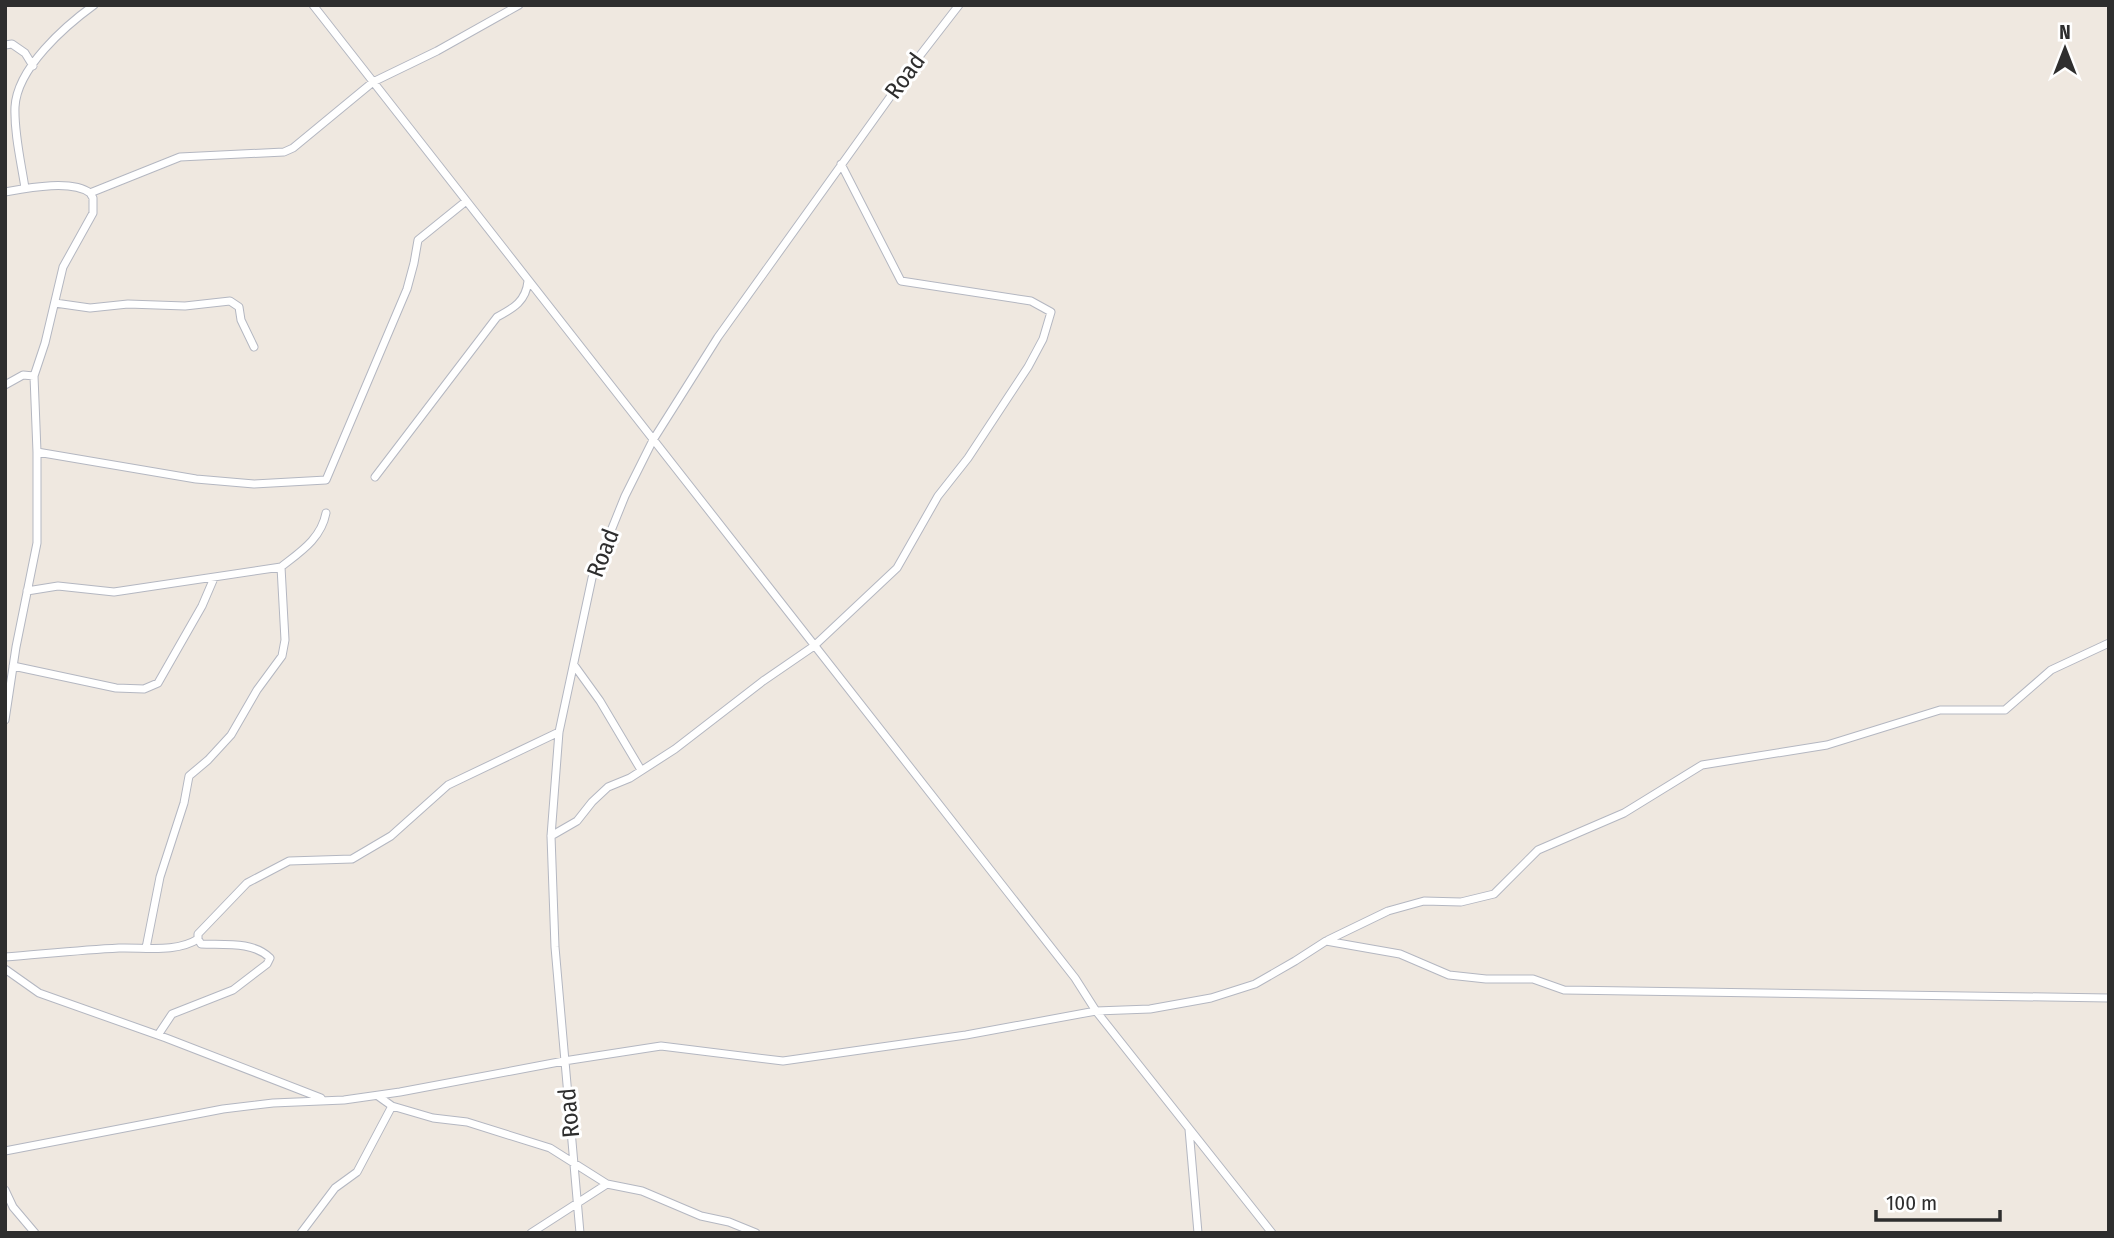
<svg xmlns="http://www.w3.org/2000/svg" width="2114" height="1238" font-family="'Fira Sans Condensed',sans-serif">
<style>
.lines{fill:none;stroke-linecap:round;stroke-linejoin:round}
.street-casing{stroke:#b4b7c1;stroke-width:9}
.street{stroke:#fff;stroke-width:7}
.labels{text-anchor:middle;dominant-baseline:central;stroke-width:6;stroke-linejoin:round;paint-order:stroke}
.street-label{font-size:24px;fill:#2e2e2e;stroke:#fff}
</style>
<rect width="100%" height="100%" fill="#efe8e0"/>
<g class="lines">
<defs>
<path id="street" d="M313,5L1075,978L1096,1011L1272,1233
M5,45L12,44L25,53L33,66
M25,188C21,162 14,133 15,107C17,68 65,26 94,5
M5,192C27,188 72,179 90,193L180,157L284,152L293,148L373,82L437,51L519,5
M55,303L90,308L128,304L185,306L230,301L239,307L241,320L254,347
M5,385L23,375L34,376L45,343L63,267L93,213V198L90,193
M37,452L196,479L254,484L326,480L407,289L414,263L418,240L465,202
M375,477L497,317C514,308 526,301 528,281
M27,591L58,586L114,592L281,567
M574,665L600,701L641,770
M13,666L116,688L144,689L158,683L202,606L214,578
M5,720L16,647L37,543V452L34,376
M551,836L577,821L592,802L608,787L630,778L675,749L763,681L814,646L897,568L938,496L968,458L1028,367L1043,339L1051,312L1031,301L901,281L841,164
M1328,940L1388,911L1424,901L1461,902L1494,894L1538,850L1624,813L1702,765L1827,745L1940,710H2005L2051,670L2109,643
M146,948L160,877L184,803L189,776L208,760L231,735L257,690L282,656L285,640L281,567C300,552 321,539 326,513
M5,957C43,954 81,950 119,948C144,947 176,953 198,939
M5,969L39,993L166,1038L321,1098
M158,1035L172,1014L233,990L267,964L270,958C253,941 224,945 201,944L198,939V934L247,883L289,861L352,859L391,836L448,785L559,732
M392,1106L433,1118L467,1122L550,1148L607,1184L642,1191L701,1216L729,1222L756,1233
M1189,1129L1198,1233
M5,1151L223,1109L273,1103L344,1100L400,1092L564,1061L661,1046L783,1061L966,1035L1096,1011L1150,1009L1211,998L1255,984L1295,961L1326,941L1400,954L1449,975L1486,979H1533L1564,990L2109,998
M5,1190L13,1207L35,1233
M301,1233L335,1188L357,1172L392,1106L378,1096
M531,1233L607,1184
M580,1233L555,947L551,836L559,732L592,578L625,496L653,440L718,337L918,58L959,5"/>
</defs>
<!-- street casing -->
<use href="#street" class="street-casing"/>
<!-- street -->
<use href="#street" class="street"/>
</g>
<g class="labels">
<!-- street labels -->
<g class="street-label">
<text transform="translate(905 76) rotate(-54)">Road</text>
<text transform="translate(603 553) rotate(-69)">Road</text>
<text transform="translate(569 1113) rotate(-95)">Road</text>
</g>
</g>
<!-- border -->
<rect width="2114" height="1238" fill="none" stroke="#2e2e2e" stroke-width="14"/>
<!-- north arrow -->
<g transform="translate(2065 49)" stroke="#ffffff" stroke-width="5" paint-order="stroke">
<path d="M0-5L12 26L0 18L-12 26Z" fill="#2e2e2e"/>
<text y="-10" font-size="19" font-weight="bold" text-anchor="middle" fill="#2e2e2e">N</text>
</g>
<!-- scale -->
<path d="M1876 1210v10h124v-10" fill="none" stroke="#2e2e2e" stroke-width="3.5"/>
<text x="1886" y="1210" font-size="21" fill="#2e2e2e" stroke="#ffffff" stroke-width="5" paint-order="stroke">100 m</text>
</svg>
